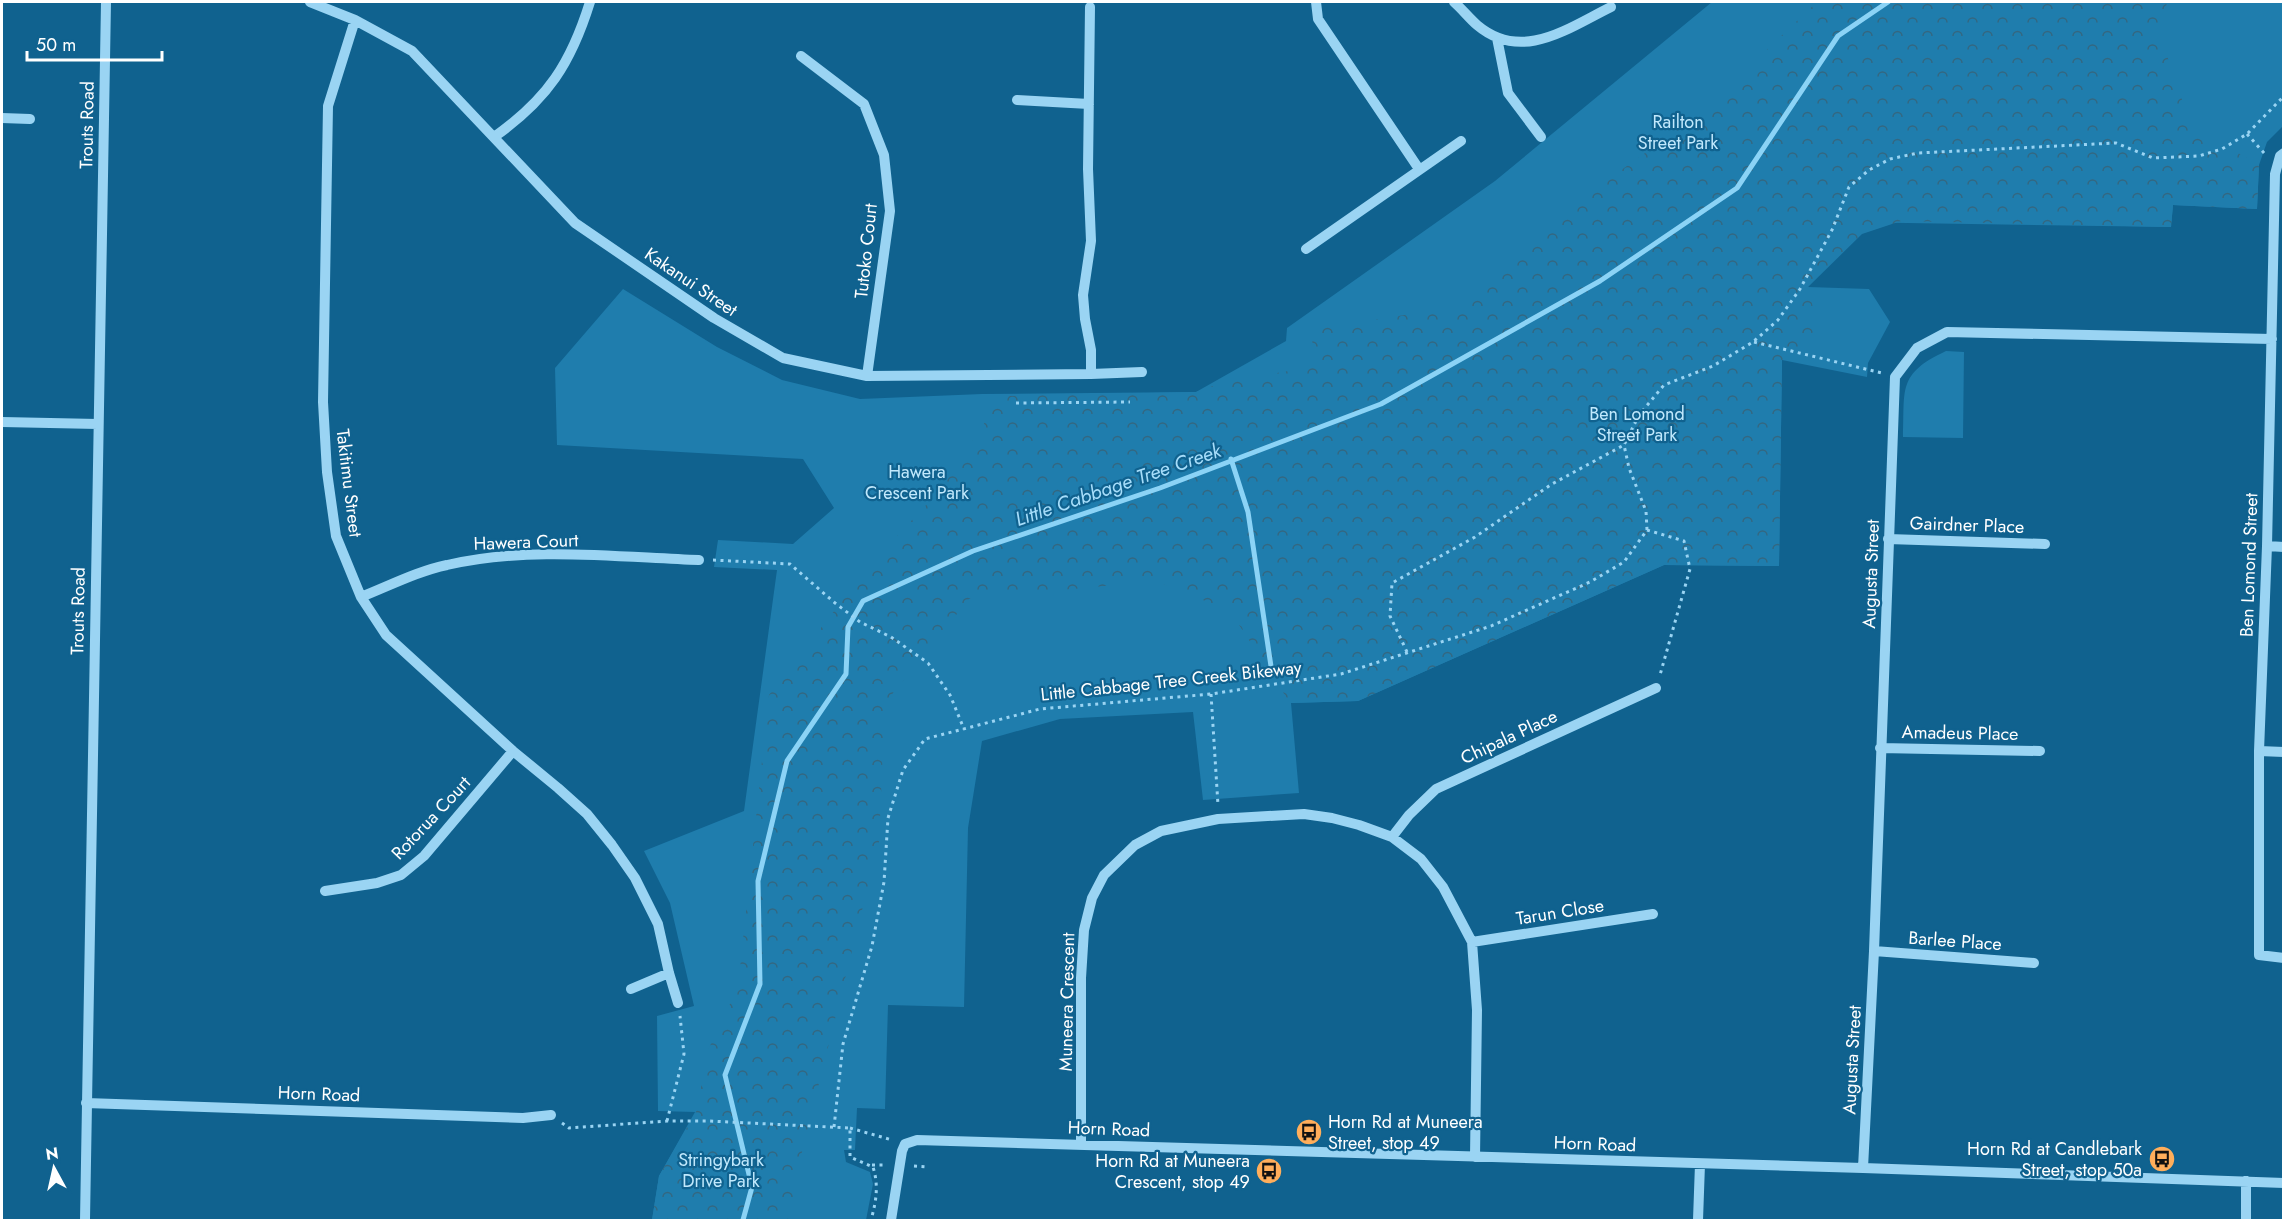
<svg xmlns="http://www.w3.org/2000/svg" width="2285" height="1222" font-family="Jost,sans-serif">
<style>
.green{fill:#1f7dad}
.forest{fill:url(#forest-crowns)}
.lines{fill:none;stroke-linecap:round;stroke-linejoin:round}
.stream{stroke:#8bd3f6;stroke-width:5}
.path{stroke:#9ad4f3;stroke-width:3;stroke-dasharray:3 4.5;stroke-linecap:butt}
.minor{stroke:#9ad4f3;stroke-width:10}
.labels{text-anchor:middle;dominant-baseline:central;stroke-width:4.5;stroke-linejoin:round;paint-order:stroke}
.park-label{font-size:18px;fill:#c1e9fd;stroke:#10628f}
.street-label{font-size:18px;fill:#fff;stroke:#10628f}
.poi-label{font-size:18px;fill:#fff;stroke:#10628f;text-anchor:end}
.water-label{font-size:20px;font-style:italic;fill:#a6ddfa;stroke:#10628f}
</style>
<defs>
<pattern id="forest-crowns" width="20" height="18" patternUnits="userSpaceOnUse" patternTransform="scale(1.5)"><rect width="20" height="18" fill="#1f7dad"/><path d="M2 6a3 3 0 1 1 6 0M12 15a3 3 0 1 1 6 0" fill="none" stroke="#336781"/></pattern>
</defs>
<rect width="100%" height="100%" fill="#10628f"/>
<!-- green -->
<path class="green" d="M1712,2H2283V126L2267,142L2259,165L2257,209L2173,205L2171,227L1843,222L1808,287L1869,289L1890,322L1868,363L1867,377L1782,360L1779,566L1664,565L1358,701L1291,703L1299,793L1203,800L1193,712L1060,719L982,741L968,828L964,1007L888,1005L885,1109L857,1108L855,1150H844L846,1162L870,1172L873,1184L866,1220H652L659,1176L695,1112L658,1111L657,1016L694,1006L670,903L644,851L744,811L777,570L714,567L718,540L793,544L834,508L803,459L557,445L555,368L623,289L717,347L782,380L860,399L982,394L1196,392L1286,341L1287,328L1495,181Z
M1946,351L1964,352L1963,438L1903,437C1905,389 1897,374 1946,351Z"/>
<!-- forest -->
<path class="forest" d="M1817,2H2167L2160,35L2191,126L2259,165L2257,209L2173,205L2171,227L1901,221L1862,234L1808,287C1814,307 1821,337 1800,351C1795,355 1788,357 1782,360L1779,566L1664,565L1358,701L1290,703L1230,611L1156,581L969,599L885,703L879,842L799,1164L792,1220H652L659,1176L696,1112L709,1048L738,987L769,695L869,566L942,488L1002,396L1196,392L1247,374H1271L1300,369L1313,351L1312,336L1321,328L1469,305L1554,218L1697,116Z"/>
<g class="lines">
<!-- stream -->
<path class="stream" d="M1231,459L1248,512L1272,673
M743,1220L752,1187L725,1075L760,984L758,881L787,761L846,674L848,627L863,601L973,551L1160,488L1381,404L1600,281L1737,188L1838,36L1888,2"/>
<!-- path -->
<path class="path" d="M2247,134L2265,154
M1754,342L1882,373
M1016,403L1130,402
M1647,530L1684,541L1690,569L1660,675
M713,560L790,564L835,603L860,622L891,637L928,663L950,695L964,729
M1407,652L1390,616L1392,583L1475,537L1552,484L1624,445
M1211,694L1218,805
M667,1121L684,1054L680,1016
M562,1123L569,1128L667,1121H710L850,1128V1157L873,1167C879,1186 876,1202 871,1220
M834,1127L843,1044L872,946L884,882L888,818L903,770L925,739L1040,709L1211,694L1341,674L1491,626L1590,582L1624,562L1647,530L1646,511L1629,468L1624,445L1639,415L1664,385L1713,366L1753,342L1778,320L1800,289L1832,230L1849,187L1869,170L1890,159L1918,153L2116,143L2153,158L2199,156L2222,149L2247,134L2284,96
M850,1128L892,1140
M872,1165H887
M914,1166L928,1167"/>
<!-- minor -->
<path class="minor" d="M310,2L355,20L412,51L575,223L714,318L783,358L867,376L1091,374L1142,372
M1316,2L1318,19L1419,169
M1454,2C1462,9 1469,18 1477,25C1522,63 1568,28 1611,7
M1090,7L1088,169L1091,241L1083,295L1085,319L1091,350V374
M355,20L328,106L323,402L327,472L336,536L361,597L386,635L513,751L558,788L587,814L612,845L635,878L658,924L669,973L678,1003
M1497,38L1508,93L1541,137
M801,56L864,104L884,155L890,211L867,376
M1017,100L1089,104
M2,118L30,119
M494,137C548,99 571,63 590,2
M2284,153L2280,156L2275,174L2267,546L2259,751V955L2284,958
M1306,249L1461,141
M2,422L98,424
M1888,539L2045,544
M2267,546L2284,547
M361,597C389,586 418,571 447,565C528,546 617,557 699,560
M1880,748L2040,751
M2259,751L2284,752
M1392,837L1409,815L1436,789L1656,688
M325,891L377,883L401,875L424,856L513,751
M1472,942L1653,914
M1874,951L2034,963
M631,989L669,973
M86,1103L523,1118L551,1115
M1081,1144V978L1084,930L1092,898L1104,875L1135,845L1161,831L1218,819L1304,814L1332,818L1359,825L1392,837L1421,859L1443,887L1472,942L1477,1010L1475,1157
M1863,1168L1874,951L1895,377L1917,348L1947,332L2272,339
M2246,1181V1220
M85,1220L106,2
M891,1220L902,1151L905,1144L917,1140L1863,1168L2284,1183
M1698,1220L1700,1164"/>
</g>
<!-- icons -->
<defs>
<symbol id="bus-disc" viewBox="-11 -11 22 22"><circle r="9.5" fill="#ffae5b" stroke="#10628f"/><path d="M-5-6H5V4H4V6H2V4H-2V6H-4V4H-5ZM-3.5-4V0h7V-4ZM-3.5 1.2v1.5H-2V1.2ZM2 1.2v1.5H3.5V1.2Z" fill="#111"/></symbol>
</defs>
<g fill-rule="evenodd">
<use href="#bus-disc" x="1294" y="1117" width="30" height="30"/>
<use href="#bus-disc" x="2147" y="1144" width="30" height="30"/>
<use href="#bus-disc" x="1254" y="1156" width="30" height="30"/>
</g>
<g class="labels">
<!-- park labels -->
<g class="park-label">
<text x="1678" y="122">Railton<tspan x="1678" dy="21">Street Park</tspan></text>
<text x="1637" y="414">Ben Lomond<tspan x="1637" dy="21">Street Park</tspan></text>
<text x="917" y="472">Hawera<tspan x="917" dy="21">Crescent Park</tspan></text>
<text x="721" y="1160">Stringybark<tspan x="721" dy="21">Drive Park</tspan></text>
</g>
<!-- street labels -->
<g class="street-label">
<text transform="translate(87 125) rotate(-89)">Trouts Road</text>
<text transform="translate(866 251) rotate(-84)">Tutoko Court</text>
<text transform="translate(691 282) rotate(34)">Kakanui Street</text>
<text transform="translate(349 483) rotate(83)">Takitimu Street</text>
<text transform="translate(1967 525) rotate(2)">Gairdner Place</text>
<text transform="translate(526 542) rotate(-2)">Hawera Court</text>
<text transform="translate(2249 565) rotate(-88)">Ben Lomond Street</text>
<text transform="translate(1871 574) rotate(-88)">Augusta Street</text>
<text transform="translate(78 611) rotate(-89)">Trouts Road</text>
<text transform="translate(1171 681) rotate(-6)">Little Cabbage Tree Creek Bikeway</text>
<text transform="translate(1960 733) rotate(1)">Amadeus Place</text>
<text transform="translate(1509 737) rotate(-25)">Chipala Place</text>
<text transform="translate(431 818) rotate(-47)">Rotorua Court</text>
<text transform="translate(1560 912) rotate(-9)">Tarun Close</text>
<text transform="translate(1955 941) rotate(4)">Barlee Place</text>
<text transform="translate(1067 1002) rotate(-89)">Muneera Crescent</text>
<text transform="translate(1852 1060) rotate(-87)">Augusta Street</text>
<text transform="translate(319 1094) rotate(2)">Horn Road</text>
<text transform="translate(1109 1129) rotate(2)">Horn Road</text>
<text transform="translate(1595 1144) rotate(2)">Horn Road</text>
</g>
<!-- poi labels -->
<g class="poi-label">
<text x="1328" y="1122" text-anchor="start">Horn Rd at Muneera<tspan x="1328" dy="21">Street, stop 49</tspan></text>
<text x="2142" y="1149">Horn Rd at Candlebark<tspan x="2142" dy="21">Street, stop 50a</tspan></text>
<text x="1250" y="1161">Horn Rd at Muneera<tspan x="1250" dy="21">Crescent, stop 49</tspan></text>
</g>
<!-- water labels -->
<g class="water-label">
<text transform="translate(1118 485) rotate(-19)">Little Cabbage Tree Creek</text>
</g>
</g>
<!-- border -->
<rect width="2285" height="1222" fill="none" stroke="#ffffff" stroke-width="6"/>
<!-- north arrow -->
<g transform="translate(54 1168) rotate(352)" stroke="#10628f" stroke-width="4.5" paint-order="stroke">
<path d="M0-4.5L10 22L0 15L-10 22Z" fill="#ffffff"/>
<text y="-9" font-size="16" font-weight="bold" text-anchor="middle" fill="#ffffff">N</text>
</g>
<!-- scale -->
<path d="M27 51v9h135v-9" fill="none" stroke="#ffffff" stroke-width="3"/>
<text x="36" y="51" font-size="18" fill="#ffffff" stroke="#10628f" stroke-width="4.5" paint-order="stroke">50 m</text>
</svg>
